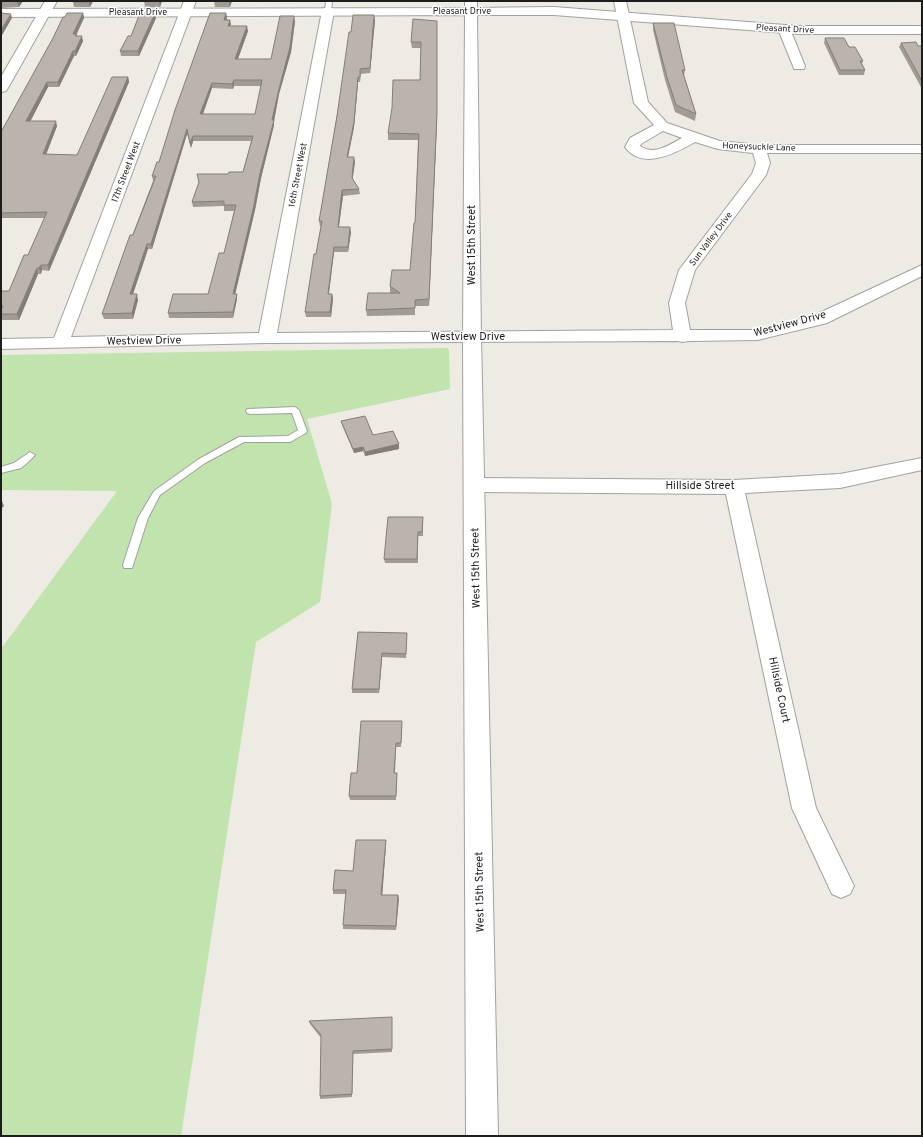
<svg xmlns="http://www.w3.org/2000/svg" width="923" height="1137" font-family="Overpass,sans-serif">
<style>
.grass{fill:#c1e3ae}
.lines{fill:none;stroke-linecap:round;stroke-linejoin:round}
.service-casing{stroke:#a1a1a1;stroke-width:2}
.minor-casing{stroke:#a1a1a1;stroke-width:2}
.tertiary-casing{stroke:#a1a1a1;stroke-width:2}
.service{fill:#fff;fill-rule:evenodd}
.minor{fill:#fff;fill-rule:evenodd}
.tertiary{fill:#fff;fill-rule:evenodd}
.wall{fill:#a09b95;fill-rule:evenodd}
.shaded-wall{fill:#827e79}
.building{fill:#bab4ad;stroke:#827e79;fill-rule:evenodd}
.labels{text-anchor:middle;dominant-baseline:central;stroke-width:3;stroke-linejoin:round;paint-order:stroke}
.far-street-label{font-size:9px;fill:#1d1d1d;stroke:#fff}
.street-label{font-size:11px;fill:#1d1d1d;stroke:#fff}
</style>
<rect width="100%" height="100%" fill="#edebe4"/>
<!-- grass -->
<path class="grass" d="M447,348L449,350L450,389L307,419L332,504L320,602L256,642L181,1136H1V649L117,491L1,490V355Z"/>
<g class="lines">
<defs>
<path id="service" d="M326,1H332L331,11L328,13L325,11Z
M295,407L299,410L307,431L306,433L290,442H244L205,463L160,495L148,518L133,565L132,568H124L123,565L138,518L154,491L199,459L239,437L288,436L298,430L292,413L250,414L247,413L246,411L247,409Z
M30,452L35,455L27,463L21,468L1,473V467L14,463Z"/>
<path id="minor" d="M45,1H57L8,88L6,91L1,92V77Z
M184,1H196L71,337L259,333L322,11L324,8H332L334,11L277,333L673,330L669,303L679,270L752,174L756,163L753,153L718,149L695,142C676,153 642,171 625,147L630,138L654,125L634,103L614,1H626L648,102L667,123L720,141L759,145H922V153H767L770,163L766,175L695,270L685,303L690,330H758L815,315L922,265V276L827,323L758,340L689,341L683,342L677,341L267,343L1,349V339L54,338ZM663,131L682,138C669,145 654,156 640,146L641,144Z
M784,25L788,26L790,29L805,66L804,69H794L793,66L778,29L780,26Z
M922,458V470L840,488L745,493L816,808L854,886L850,894L841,898L832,894L792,808L726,494L475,492L468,490L465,485L468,480L475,478L734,480L840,474Z"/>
<path id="tertiary" d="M465,1H477V8L554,7L799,26H922V34H799L554,15H477L481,336L498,1136H466L463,336L465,15L1,17V9L465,8Z"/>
</defs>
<!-- service casing -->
<use href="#service" class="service-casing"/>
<!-- minor casing -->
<use href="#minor" class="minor-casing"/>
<!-- tertiary casing -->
<use href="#tertiary" class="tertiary-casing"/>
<!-- service -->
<use href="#service" class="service"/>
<!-- minor -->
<use href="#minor" class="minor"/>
<!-- tertiary -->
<use href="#tertiary" class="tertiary"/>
</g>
<!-- wall -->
<path class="wall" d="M1,1H23L19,7L1,8Z
M73,1H93L90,7H74L73,2Z
M144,1H162L160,7H145Z
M214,1H232L230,7H215Z
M83,13L84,18L77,34V36L83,41L76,56H74L59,87H48L30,121L57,126L46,154L77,155L128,77L129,82L49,271L42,270L41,274H38L19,320H1V291H9L28,255L45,218H1V132L65,17Z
M226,13L227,18L226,20L231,24L230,26L248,31L238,59H271L295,21L291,52L279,94L274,121V125L261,178L255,210L235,294H237V299L233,318H169L168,313L208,294L224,253L234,211H224V206L193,207L192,202L199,183L197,174H228L243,172L251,141H193L191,148L187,134L152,249H148L133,294L138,300L133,319H104L102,314L153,181L152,176L159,162ZM234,86H261L255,114H203L212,88L233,89Z
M156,18L139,56H121L120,51L131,36Z
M375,20L370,73L361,74L360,82H358L354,127L348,157L355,162L352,179L359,189L360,194L343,196L339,227L351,232L348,252H334L329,294H332L333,299L331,317H306L305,312L321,226H320L319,221L351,32Z
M437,21V119L429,306H415V315L367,316L366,310L390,293V286L410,270L415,223L418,140H388V133L420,80L421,48H412L411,42Z
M653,23L685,70L684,76L696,114L695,121L675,112L665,80L653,30Z
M825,38L849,47L863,61L862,64L865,70L864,75H839L824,43Z
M901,43L918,46H922V89L899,47Z
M341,421L373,435L399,444V449L365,456L363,451L354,453L342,425Z
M423,517V536H418V563H385L384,559Z
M358,632L407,637L406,658L382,657L379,693H352V689Z
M402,725L401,747H396L395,773H397V777L396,800H350L349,796L357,773Z
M386,844L382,895H398L396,930L343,929V925L346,894H333V890L353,871Z
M309,1021H392V1052L353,1054L352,1097L320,1099V1096L321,1038L310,1024Z"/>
<!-- shaded-wall -->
<path class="shaded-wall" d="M17,1H23L19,7Z
M89,1H93L90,7L89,2Z
M159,1H162L160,7Z
M229,1H232L230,7Z
M83,13L84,18L74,38L73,34Z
M155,13L156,18L139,56L138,51Z
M226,13L227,18L225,24L224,20Z
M11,14L12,18L1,37V30Z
M374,15L375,20L370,73V68Z
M294,16L295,21L291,52L279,94L274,121V125L261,178L255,210L234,299L233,294L272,120Z
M230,20L231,24L229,31L228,26Z
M437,21V119L429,306V299Z
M247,26L248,31L236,64L235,59Z
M82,36L83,41L76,56L75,51Z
M73,51L74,56L59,87L58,82Z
M128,77L129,82L49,271L48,265Z
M358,77V82L354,127L347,162V157Z
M234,80V86L233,89L232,84Z
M47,82L48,87L28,126L26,121Z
M212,83V88L201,119L200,114Z
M56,121L57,126L44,160L43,154Z
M187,129V134L152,249L151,244Z
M193,136V141L191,148L190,143Z
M354,157L355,162L352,184V178Z
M342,190L343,196L338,232V227Z
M350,227L351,232L348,252V247Z
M147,244L148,249L131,300L130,294Z
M334,247V252L328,299V294Z
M41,265L42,270L41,274L39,268Z
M37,268L38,274L19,320L17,314Z
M137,294L138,300L133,319L132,313Z
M237,294V299L233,318V312Z
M332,294L333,299L331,317L330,312Z
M399,444V449L365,456V452Z
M363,447V451L354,453L353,449Z
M2,501L4,506L1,509V502Z
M382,653V657L379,693V689Z
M386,840V844L382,899L381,895Z
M398,895L399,899L396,930V926Z"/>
<!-- building -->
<path class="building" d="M73,1H89V2H73Z
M1,13L11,14L1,30Z
M67,13H83L73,34H77L75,36H82L75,51H73L58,82H47L26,121H56L43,154L77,155L112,77H128L48,265H41L39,268H37L17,314H1V310L3,306H1V291H9L24,255H28L47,212L1,213V132L53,38L63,17H65Z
M140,13H155L138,51H120L128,36H131Z
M210,13H226L224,20H230L228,26H247L235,59H271L280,16H294L290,47L279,89L272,120H274L260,173L254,205L233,294H237L233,312L168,313L173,294H208L219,253H224L236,205H224V201L192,202L199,182L197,174H228L229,172H243L253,136H193L190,143L187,129L151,244H147L130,294H137L132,313L102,314L130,235H133L156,176H152L157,162H159L175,110ZM234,80H262L255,114H200L212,83L232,84Z
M353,15H374L370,68L360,69V77H358L354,122L347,157H354L352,178L359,189L342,190L338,227H350L348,247H334L328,294H332L330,312H305L314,254H316L322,221H319L337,116L349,32H351Z
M413,19L437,21V113L429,299L415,300V308L366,310L368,293H400L390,286L392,270H410L414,223H415L419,134L388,133L392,108L393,80H420L421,42H411Z
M653,23H674L685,70H682L696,114L676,105L666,74Z
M825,38H844L849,47H855L863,61H860L865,70H840Z
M916,42L918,46H922V81L901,43Z
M365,416L373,435L393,431L399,444L365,452L363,447L353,449L341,421Z
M388,517H423L422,532H418L417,559H384Z
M358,632L407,633L406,654L382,653L379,689H352Z
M361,721H402L401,743H396L394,773H397L396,796H349L351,773H357Z
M356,840H386L381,895H398L396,926L343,925L346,890H333L335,870L353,871Z
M392,1017V1049L353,1051L352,1094L320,1096L321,1035L309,1021Z"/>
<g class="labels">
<!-- far-street labels -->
<g class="far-street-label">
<text x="462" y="11">Pleasant Drive</text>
<text x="138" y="12">Pleasant Drive</text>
<text transform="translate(785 29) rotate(3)">Pleasant Drive</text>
<text transform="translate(759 147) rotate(2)">Honeysuckle Lane</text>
<text transform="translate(126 172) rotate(-69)">17th Street West</text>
<text transform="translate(298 175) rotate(-79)">16th Street West</text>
<text transform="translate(711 239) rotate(-53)">Sun Valley Drive</text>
</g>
<!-- street labels -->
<g class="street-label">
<text transform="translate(472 245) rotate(-90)">West 15th Street</text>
<text transform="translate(790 324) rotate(-15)">Westview Drive</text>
<text x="468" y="337">Westview Drive</text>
<text transform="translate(144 341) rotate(-1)">Westview Drive</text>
<text x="700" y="486">Hillside Street</text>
<text transform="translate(476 568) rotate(-91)">West 15th Street</text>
<text transform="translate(779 690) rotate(78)">Hillside Court</text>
<text transform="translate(480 892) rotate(-91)">West 15th Street</text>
</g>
</g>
<!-- border -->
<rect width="923" height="1137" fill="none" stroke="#1d1d1d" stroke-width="4"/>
</svg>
